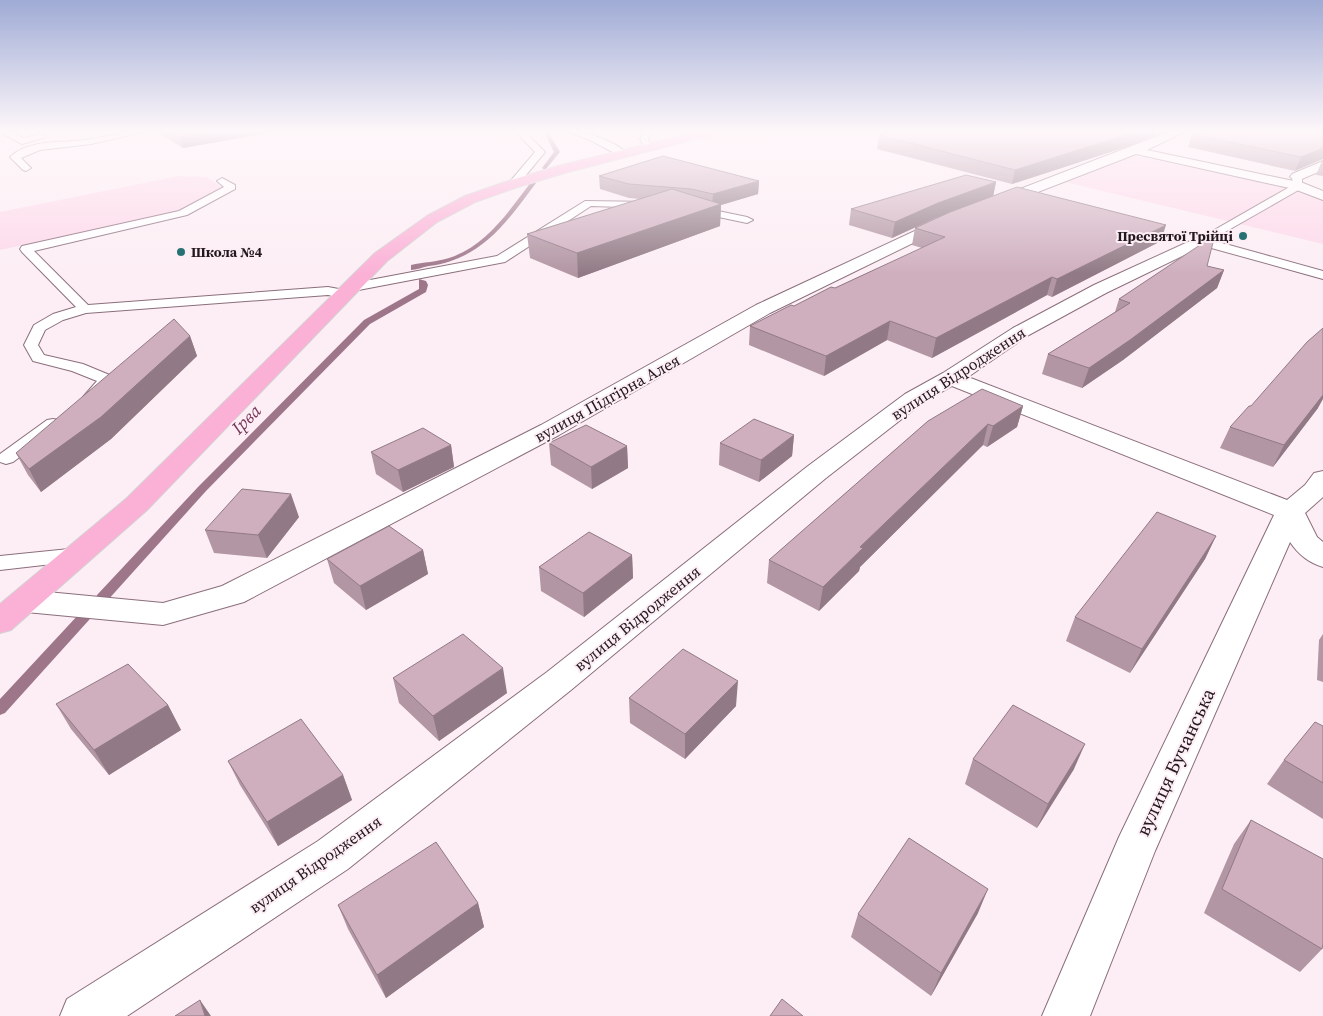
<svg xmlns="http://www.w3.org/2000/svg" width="1323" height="1016" font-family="'Source Serif 4',serif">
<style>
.green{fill:#fdd8e9}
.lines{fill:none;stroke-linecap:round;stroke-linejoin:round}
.stream{fill:#9e768a;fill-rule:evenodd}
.lane-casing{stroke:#8b6e7c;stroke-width:2}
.street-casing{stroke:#8b6e7c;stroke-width:2}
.highway-casing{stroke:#d3d1d2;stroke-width:2}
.lane{fill:#fff;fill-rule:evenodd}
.street{fill:#fff;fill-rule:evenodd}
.highway{fill:#fbb1d6;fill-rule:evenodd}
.wall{fill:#b296a3}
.shaded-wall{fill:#917a85}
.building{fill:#cfafbe;stroke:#917a85}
.poi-dot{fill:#267173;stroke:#fceef4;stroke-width:2}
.labels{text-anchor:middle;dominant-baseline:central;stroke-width:4;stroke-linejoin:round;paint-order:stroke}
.far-poi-label{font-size:14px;font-weight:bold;fill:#23181d;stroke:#fceef4;text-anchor:end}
.street-label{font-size:16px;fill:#23181d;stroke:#fceef4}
.water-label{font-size:18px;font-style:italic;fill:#77365a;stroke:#fceef4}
.near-street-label{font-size:19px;fill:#23181d;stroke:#fceef4}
</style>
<rect width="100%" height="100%" fill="#fceef4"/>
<!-- green -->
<path class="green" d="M1126,154L1323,195V244L1057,180Z
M179,176L207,177L223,188L178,212L0,250V212Z"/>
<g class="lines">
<!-- stream -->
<path class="stream" d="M544,132H548L560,152L545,170L542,168L554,152Z
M531,182L536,183C506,223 482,259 429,266C423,267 416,270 411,270V265C423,262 437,262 449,258C486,246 509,211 531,182Z
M419,279L426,281L428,285L426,292L370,324L206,491L107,601H97L96,598L97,595L198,487L364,320L419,289Z
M84,612L89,614L91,617L89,620L5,713L0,715V699L79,614Z"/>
<defs>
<path id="lane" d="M0,132H11L23,138L42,134L46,137L22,144Z
M127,132H143L91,144L40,150L21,158L31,168L26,171L23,170L10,157C29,139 62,143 85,140C99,138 113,135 127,132Z
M516,132H525L545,152L517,186L513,187L508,184L535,152Z
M569,132C588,132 613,140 628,154L626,156H620L590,140Z
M644,132H652L648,139L653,148L652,150H646L640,139Z
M1297,174L1302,177V188L1211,240L1323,271V279L1197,244L1195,241L1293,185L1292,177Z
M222,178L235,185V189L187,215L34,251L88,305L328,287L344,290L342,288L344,285L349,284L497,256L585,201L653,202L658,205L653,208L591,206L505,262L348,292L350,294L348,297L343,298L328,295L86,313L63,320L45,330L38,345L44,355L83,364L112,376L114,379C107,390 101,404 85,401L83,397L97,381L72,371L33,361L24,345L34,325L53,314L76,307L22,252L20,249L22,246L179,211L224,187L217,181Z
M694,206L747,217L753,220L747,223L690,211L689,209L690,207Z
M53,419L59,420L62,424L59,428L13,462L6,464L0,462V454L47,420Z
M79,548L87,550L90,555L87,560L0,570V556Z"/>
<path id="street" d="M1168,132H1184L1147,150L1303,183L1323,191V200L1294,189L1136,154L999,207H989L987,204L989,201Z
M1323,161V170L1297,181L1290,177L1292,174Z
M949,215L954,217L957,220L954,223L770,313L559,435L244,602L163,625L26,612L15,609L10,601L15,593L26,590L163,603L222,586L541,425L756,305Z
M1201,236L1207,238L1209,241L1207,244L1106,293L1027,336L968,377L1287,500L1305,485L1314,473L1323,471V497L1305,513L1317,537L1323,542V567C1309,563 1298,554 1290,542L1155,851L1090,1016H1042L1119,837L1274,515L952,386L921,404L826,478L571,690L348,869L127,1016H60L67,999L318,841L547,672L808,466L905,394L943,373L1013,328L1094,285Z"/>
<path id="highway" d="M697,132H717L715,134L568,172L518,187L475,202L437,222L387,261L147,510L11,630L0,633V604L127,498L375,253L427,216L465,196L508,181L558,166Z"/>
</defs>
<!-- lane casing -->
<use href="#lane" class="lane-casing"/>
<!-- street casing -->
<use href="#street" class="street-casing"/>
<!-- highway casing -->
<use href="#highway" class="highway-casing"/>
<!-- lane -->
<use href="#lane" class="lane"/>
<!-- street -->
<use href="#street" class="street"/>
<!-- highway -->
<use href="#highway" class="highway"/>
</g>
<!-- wall -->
<path class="wall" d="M157,132H272L183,148Z
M892,132H1156L1155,135L1132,145L1012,184L877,149L879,135Z
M1323,132L1295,171L1188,147L1192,134Z
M1322,161H1323V176L1316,175Z
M599,176L759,181L758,194L721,205L720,226L578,278L530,258L527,234L640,199L629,198L600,189Z
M996,182L993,196L1161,241L1052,297L1047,295L932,358L887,340L824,376L749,345L750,326L835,288L922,248L912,245L915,228L941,216L892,238L849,225L851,209Z
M1207,266L1224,270L1217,288L1123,360L1082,388L1042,374L1048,354L1115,312L1119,299Z
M190,336L197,356L111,439L41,492L28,475L16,453Z
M1023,406L1017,427L987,447L983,445L860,567L859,571L819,611L767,583L769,560L928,421Z
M1251,406L1318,408L1273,467L1220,448L1230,427Z
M794,435L792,456L759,482L719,465L720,443Z
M549,443L627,446L628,468L592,489L551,465Z
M451,445L454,467L403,492L376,474L371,452Z
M299,517L267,558L214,553L205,530Z
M1216,536L1205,559L1130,673L1066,641L1075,617Z
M423,550L428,574L366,610L334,583L327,559Z
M632,555L633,578L584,617L541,591L539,567Z
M1323,634V682L1317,680L1319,640Z
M393,678L507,693L439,741L399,703Z
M629,698L736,706L685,759L630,723Z
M56,704L168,705L181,730L109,775L71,729Z
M1323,726V819L1267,784L1284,760Z
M973,759L1074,769L1037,828L965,784Z
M228,761L343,775L352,800L278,846L240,785Z
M1251,820L1322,949L1300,972L1204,913L1234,844Z
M478,903L484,927L386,998L348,929L338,905Z
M978,913L931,996L851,937L858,914Z"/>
<!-- shaded-wall -->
<path class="shaded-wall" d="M208,132H272L183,148L180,137Z
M1135,132H1156L1155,135L1132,145L1012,184L1015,170Z
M1323,148V159L1295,171L1301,157Z
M759,181L758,194L721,205L720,226L578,278L577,253L712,207L713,194Z
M996,182L993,197L935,218L892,238L895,222L938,203Z
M1166,225L1161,241L1052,297L1057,279Z
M1224,270L1217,288L1123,360L1082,388L1089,368Z
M1052,277L1047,295L932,358L936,338Z
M890,321L887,340L824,376L826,356Z
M190,336L197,356L111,439L41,492L29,469Z
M1323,389V399L1318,408L1273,467L1284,445Z
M1023,406L1017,427L987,447L993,426Z
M988,424L983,445L860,567L859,571L819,611L823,587L860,547Z
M794,435L792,456L759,482L761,460Z
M451,445L454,467L403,492L398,470Z
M627,446L628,468L592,489L591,467Z
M291,494L299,517L267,558L258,535Z
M1216,536L1205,559L1130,673L1142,649Z
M423,550L428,574L366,610L360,586Z
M632,555L633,578L584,617L583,593Z
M503,668L507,693L439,741L433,716Z
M738,681L736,706L685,759V734Z
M168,705L181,730L109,775L94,750Z
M1085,744L1074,769L1037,828L1048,804Z
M343,775L352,800L278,846L267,822Z
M988,889L978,913L931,996L941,973Z
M478,903L484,927L386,998L377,975Z
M200,1000L211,1016H205Z"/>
<!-- building -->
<path class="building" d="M172,132H208L180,137Z
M892,132H1025L1028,133L1029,132H1135L1015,170L879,135Z
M1197,132H1323V148L1301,157L1192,134Z
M663,156L759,181L713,194L691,189L629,184L599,176Z
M966,175L996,182L938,203L895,222L851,209Z
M1017,187L1166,225L1057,279L1052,277L936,338L890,321L826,356L750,326L791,305L794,306L831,287L835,288L945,237L915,228L950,212Z
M672,189L721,204L577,253L527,234Z
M1215,235L1207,266L1224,270L1130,340L1089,368L1048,354L1130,303L1119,299Z
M174,319L190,336L101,417L29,469L16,453Z
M1323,328V395L1284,445L1230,427L1249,406H1251L1307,342Z
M982,389L1023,406L993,426L988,424L860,547L863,548L823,587L769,560L928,421Z
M754,419L794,435L761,460L720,443Z
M586,425L627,446L591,467L549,443Z
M423,428L451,445L398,470L371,452Z
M242,489L291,494L258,535L205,530Z
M1157,512L1216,536L1142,649L1075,617Z
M389,526L423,550L360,586L327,559Z
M589,532L632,555L583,593L539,567Z
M463,634L503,668L433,716L393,678Z
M683,649L738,681L685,734L629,698Z
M128,664L168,705L94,750L56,704Z
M1013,705L1085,744L1048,804L973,759Z
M301,719L343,775L267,822L228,761Z
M1315,722L1323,726V783L1284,760Z
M1251,820L1323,859V944L1322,949L1222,889Z
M909,838L988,889L941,973L858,914Z
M436,842L478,903L377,975L338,905Z
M782,999L803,1016H770Z
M200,1000L205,1016H175Z"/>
<!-- sky -->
<linearGradient id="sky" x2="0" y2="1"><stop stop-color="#9fabd5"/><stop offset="0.48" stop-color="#fef7fa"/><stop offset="1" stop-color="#fef7fa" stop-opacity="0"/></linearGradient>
<rect width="1323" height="274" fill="url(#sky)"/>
<!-- markers -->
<g class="poi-dot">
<circle cx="1243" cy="236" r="5"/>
<circle cx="181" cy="252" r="5"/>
</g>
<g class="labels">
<!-- far-poi labels -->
<g class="far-poi-label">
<text x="1233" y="236">Пресвятої Трійці</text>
<text x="191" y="252" text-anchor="start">Школа №4</text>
</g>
<!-- street labels -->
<g class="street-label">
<text transform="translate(958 373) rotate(-33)">вулиця Відродження</text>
<text transform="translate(607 398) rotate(-29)">вулиця Підгірна Алея</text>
<text transform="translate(637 618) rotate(-39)">вулиця Відродження</text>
<text transform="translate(315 864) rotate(-35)">вулиця Відродження</text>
</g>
<!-- water labels -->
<g class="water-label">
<text transform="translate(246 419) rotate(-45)">Ірва</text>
</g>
<!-- near-street labels -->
<g class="near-street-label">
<text transform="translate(1175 762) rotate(-65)">вулиця Бучанська</text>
</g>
</g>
</svg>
